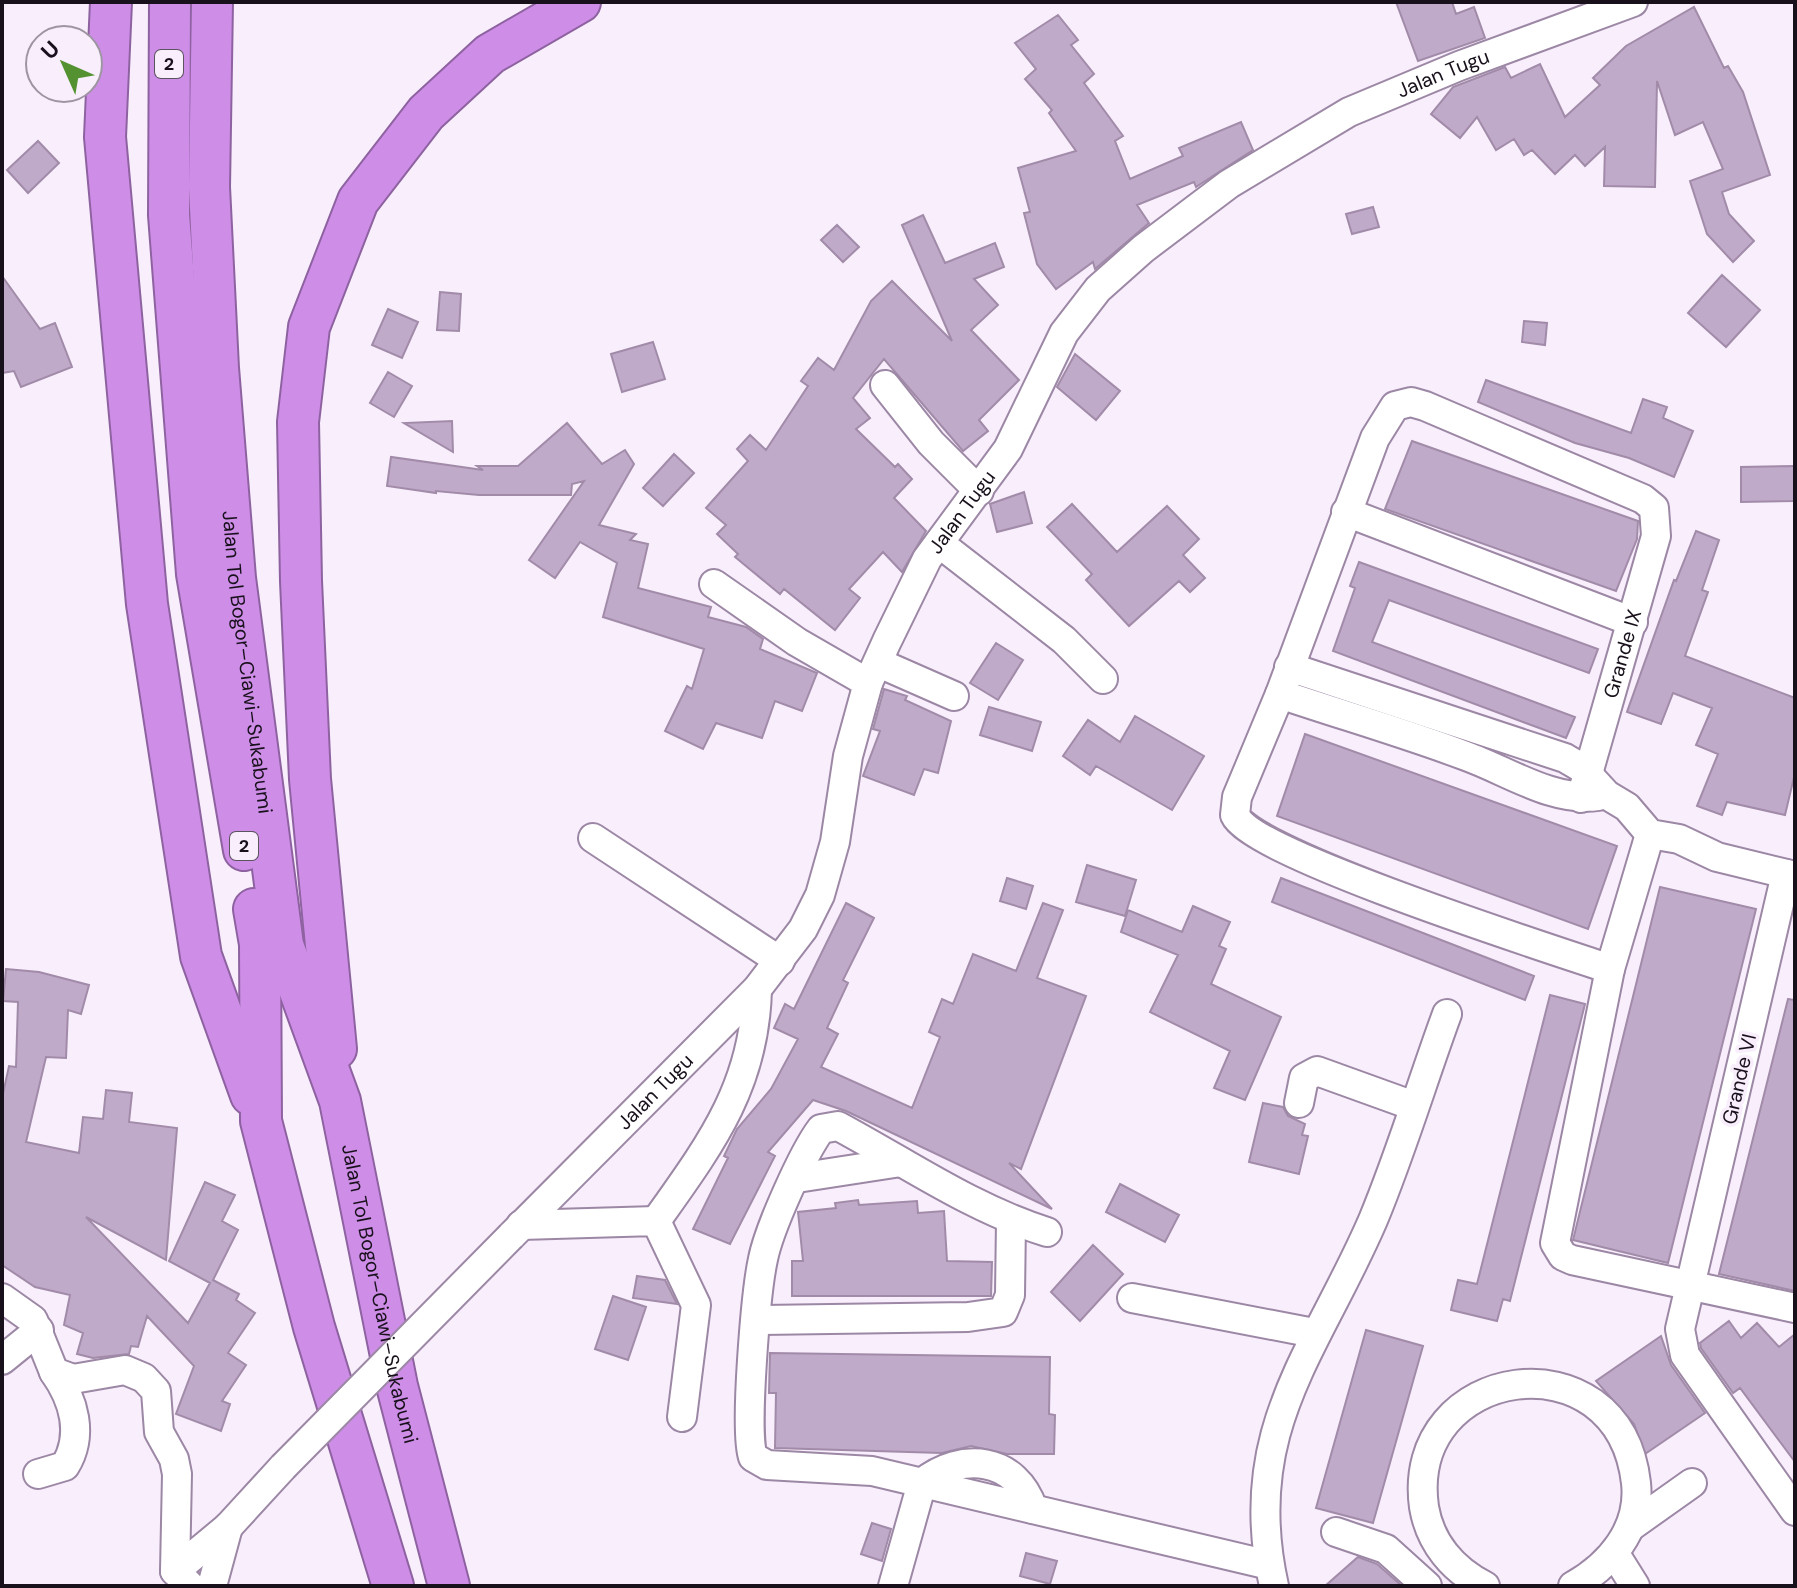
<svg xmlns="http://www.w3.org/2000/svg" width="1797" height="1588" font-family="'DM Sans',sans-serif">
<style>
.building{fill:#c0aac9;stroke:#a18ba9;stroke-width:2}
.lines{fill:none;stroke-linecap:round;stroke-linejoin:round}
.minor-casing{stroke:#9c87a5;stroke-width:32}
.highway-casing{stroke:#8e62a0;stroke-width:44}
.minor{stroke:#fff;stroke-width:28}
.highway{stroke:#ce8ee8;stroke-width:40}
.minor-bridge-casing{stroke:#9c87a5;stroke-width:32;stroke-linecap:butt}
.minor-bridge{stroke:#fff;stroke-width:28}
.labels{text-anchor:middle;dominant-baseline:central;stroke-width:7;stroke-linejoin:round;paint-order:stroke}
.shield{fill:#f8eefc;stroke:#5b535e;stroke-width:2}
.shield-label{font-size:18px;font-weight:bold;fill:#18101b}
.street-label{font-size:20px;fill:#18101b;stroke:#f8eefc}
</style>
<rect width="100%" height="100%" fill="#f8eefc"/>
<!-- building -->
<path class="building" d="M1396,2H1452L1456,14L1474,7L1485,38L1418,61Z
M1694,7L1724,68L1728,66L1743,92L1770,175L1722,192L1729,214L1754,241L1733,262L1707,234L1690,181L1723,169L1703,122L1675,135L1657,81L1655,187L1604,186L1605,147L1585,166L1575,155L1555,174L1532,150L1524,155L1514,139L1496,150L1477,117L1460,138L1431,114L1453,87L1505,67L1511,78L1540,64L1565,117L1600,85L1593,78L1626,46Z
M1058,15L1078,40L1071,45L1094,74L1084,83L1123,136L1115,141L1130,179L1183,156L1179,148L1241,122L1253,150L1199,185L1196,187L1194,182L1137,205L1149,223L1095,269L1093,262L1056,289L1037,264L1024,213L1030,212L1018,168L1076,151L1049,113L1052,110L1025,79L1036,69L1015,43Z
M38,141L59,163L28,193L7,170Z
M1373,207L1379,227L1352,234L1346,214Z
M923,215L945,263L995,243L1004,267L974,279L998,305L971,330L1019,380L979,420L988,431L963,451L884,359L853,398L870,418L856,429L895,467L898,464L912,479L894,498L926,531L902,572L883,552L849,589L860,598L835,630L784,589L780,594L735,557L738,554L717,534L726,525L706,508L748,461L737,449L750,435L766,450L808,386L801,381L818,358L834,370L871,301L892,281L952,341L902,225Z
M837,225L859,247L843,262L821,240Z
M1722,275L1760,310L1726,347L1688,313Z
M2,276L40,329L55,323L72,367L21,387L14,371L2,373Z
M440,292L461,294L459,331L437,330Z
M388,309L418,322L402,358L372,345Z
M1524,321L1547,323L1545,345L1522,342Z
M653,342L665,379L622,392L611,354Z
M1075,354L1120,391L1096,420L1057,387Z
M388,372L412,386L394,417L370,403Z
M1486,380L1631,433L1643,399L1667,407L1663,418L1693,431L1674,477L1629,458L1575,443L1478,402Z
M452,421L453,452L404,423Z
M567,423L602,464L625,450L634,464L599,525L636,534L630,540L648,544L638,588L711,607L708,617L746,627L763,639L760,649L817,673L802,711L775,701L762,738L716,723L703,749L665,731L687,686L692,689L704,649L603,617L617,563L580,542L555,578L529,560L584,481L572,484L571,495H479L436,491V493L387,486L391,457L483,470L477,466H518Z
M1412,441L1638,521L1637,539L1616,591L1385,509Z
M674,454L694,473L663,506L643,488Z
M1795,466V501L1741,502V467Z
M1024,492L1032,523L997,532L990,504Z
M1072,504L1117,552L1167,506L1199,539L1183,555L1205,578L1190,592L1179,581L1129,626L1086,580L1092,574L1047,527Z
M1696,531L1719,540L1702,590L1708,592L1685,656L1795,698V773L1785,815L1727,802L1722,815L1697,806L1718,754L1696,745L1712,708L1673,693L1661,724L1627,712L1674,580L1676,581Z
M1359,562L1598,649L1589,673L1389,600L1372,642L1575,717L1566,738L1333,651L1355,588L1350,586Z
M996,643L1023,660L998,700L970,683Z
M884,689L907,696L905,700L951,721L938,773L924,769L914,795L863,776L880,731L873,729Z
M989,707L1041,722L1032,751L980,735Z
M1135,716L1204,756L1172,810L1096,766L1090,775L1063,756L1088,720L1120,742Z
M1305,734L1617,846L1588,929L1277,816Z
M1087,865L1136,880L1125,916L1076,902Z
M1007,878L1033,886L1026,909L1000,901Z
M1281,878L1534,976L1525,1000L1272,902Z
M1660,887L1756,909L1668,1263L1573,1240Z
M846,903L874,918L843,980L848,983L827,1028L838,1034L821,1067L912,1108L940,1037L929,1032L942,999L953,1004L973,954L1016,971L1043,903L1063,910L1037,978L1086,996L1021,1169L1009,1163L1052,1209L846,1111L813,1100L768,1152L775,1156L730,1244L693,1229L728,1158L724,1156L737,1129L771,1089L798,1039L774,1028L785,1004L794,1009Z
M1193,906L1230,922L1219,946L1226,949L1211,984L1281,1017L1245,1100L1214,1088L1230,1051L1150,1012L1178,955L1121,932L1128,910L1182,932Z
M6,969L39,972L89,985L81,1014L68,1010L66,1058L46,1057L26,1142L79,1153L83,1117L103,1119L106,1090L132,1093L129,1122L177,1128L166,1260L86,1217L188,1323L210,1283L169,1261L205,1182L235,1195L222,1221L238,1230L213,1280L239,1294L236,1300L255,1313L228,1353L246,1365L222,1401L230,1404L221,1431L176,1414L194,1366L147,1316L138,1347L131,1346L129,1354L93,1358L77,1354L83,1333L64,1325L70,1295L35,1287L2,1265V1098L9,1066L16,1067L18,1002L3,1001Z
M1550,995L1585,1004L1510,1301L1503,1299L1497,1321L1451,1310L1458,1280L1477,1284Z
M1788,999L1795,1000V1291L1719,1274Z
M1263,1103L1283,1107L1288,1116L1305,1124L1302,1135L1308,1136L1299,1174L1249,1162Z
M1120,1184L1179,1215L1165,1242L1106,1212Z
M858,1200L859,1205L917,1201L918,1213L944,1211L947,1261L992,1262L991,1296H792V1261H803L798,1212L836,1208L835,1203Z
M1093,1245L1123,1274L1080,1321L1051,1292Z
M637,1276L665,1280L677,1304L633,1298Z
M613,1296L646,1307L628,1360L595,1349Z
M1729,1321L1741,1338L1757,1323L1779,1347L1795,1334V1462L1740,1388L1733,1393L1701,1348L1700,1343Z
M1366,1330L1423,1346L1373,1523L1316,1508Z
M1661,1336L1671,1365L1705,1413L1645,1454L1634,1424L1596,1381Z
M770,1353L1050,1357L1049,1414L1055,1415L1054,1454H1007L971,1446L942,1453L775,1448L776,1393H769Z
M872,1523L891,1529L882,1561L861,1554Z
M1026,1553L1057,1561L1050,1584L1020,1576Z
M1358,1557L1377,1564L1402,1586H1325Z"/>
<g class="lines">
<defs>
<g id="minor">
<path d="M885,385L931,443L979,491"/>
<path d="M1346,512L1633,622"/>
<path d="M939,543L1064,640L1103,679"/>
<path d="M714,584L797,642L868,683"/>
<path d="M879,663L954,696"/>
<path d="M1289,667L1565,758L1582,768L1607,795L1627,807L1650,834L1679,839L1717,857L1795,876"/>
<path d="M1280,694C1342,715 1405,733 1466,756C1508,771 1552,802 1598,796"/>
<path id="s1" d="M1581,798L1656,536L1654,508L1643,499L1425,406L1411,402L1395,406L1375,438L1280,694L1237,797L1235,815C1252,854 1554,950 1610,969"/>
<path d="M1650,834L1610,969L1555,1243L1563,1256L1572,1260L1795,1308"/>
<path d="M593,838L780,961"/>
<path d="M1786,874L1680,1329L1685,1355L1795,1511"/>
<path d="M1299,1103L1304,1078L1317,1071L1414,1106"/>
<path d="M797,1178L901,1162"/>
<path d="M656,1221C710,1145 755,1086 757,989"/>
<path d="M521,1225L656,1221L696,1305L682,1417"/>
<path d="M1047,1232C971,1208 907,1163 838,1126L821,1129C803,1153 769,1229 763,1259C756,1291 744,1431 753,1457L767,1465L872,1471L1269,1565"/>
<path id="s2" d="M511,1236L757,989L803,929L820,895L835,842L848,756L868,683L887,641L927,559L1008,449L1064,333L1098,289L1143,249L1229,184L1349,112L1459,66L1633,2"/>
<path d="M2,1298L33,1320L54,1372L73,1379L125,1370L144,1378L156,1391L159,1432L174,1459L177,1474L175,1571L190,1586"/>
<path d="M1132,1298L1314,1333"/>
<path d="M757,1320L968,1317L1003,1312L1010,1295L1011,1221"/>
<path d="M2,1360L39,1330"/>
<path d="M38,1474L65,1466C84,1435 74,1400 54,1372"/>
<path d="M1630,1527L1692,1483"/>
<path d="M1336,1532L1386,1549L1427,1586"/>
<path d="M1615,1554L1635,1586"/>
<path d="M175,1571L228,1527L283,1467"/>
<path d="M212,1586L228,1527"/>
<path d="M893,1586L922,1483C962,1451 1016,1457 1033,1509"/>
<path d="M1274,1586C1239,1430 1316,1352 1373,1220C1401,1153 1422,1082 1447,1014"/>
<path d="M1485,1586C1453,1570 1430,1543 1424,1507C1404,1364 1619,1332 1636,1483C1641,1529 1610,1565 1573,1586"/>
</g>
<g id="highway">
<path d="M111,2L105,137L147,604L201,956L251,1095"/>
<path d="M170,2L169,215L197,574L244,850"/>
<path id="s3" d="M212,2L209,187L218,368L235,578L283,945L340,1101L397,1386L449,1586"/>
<path d="M254,909L260,944L261,1121L314,1327L393,1586"/>
<path d="M336,1049L310,779L301,581L298,422L309,327L358,201L426,113L490,54L580,2"/>
</g>
</defs>
<!-- minor casing -->
<use href="#minor" class="minor-casing"/>
<!-- highway casing -->
<use href="#highway" class="highway-casing"/>
<!-- minor -->
<use href="#minor" class="minor"/>
<!-- highway -->
<use href="#highway" class="highway"/>
<defs>
<path id="minor-bridge" d="M283,1467L511,1236"/>
</defs>
<!-- minor-bridge casing -->
<use href="#minor-bridge" class="minor-bridge-casing"/>
<!-- minor-bridge -->
<use href="#minor-bridge" class="minor-bridge"/>
</g>
<g class="labels">
<!-- shield labels -->
<g class="shield">
<rect x="155" y="50" width="28" height="28" rx="6"/>
<rect x="230" y="832" width="28" height="28" rx="6"/>
</g>
<g class="shield-label">
<text x="169" y="64">2</text>
<text x="244" y="846">2</text>
</g>
<!-- street labels -->
<g class="street-label">
<text stroke="none"><textPath href="#s2" startOffset="1548">Jalan Tugu</textPath></text>
<text stroke="none"><textPath href="#s2" startOffset="876">Jalan Tugu</textPath></text>
<text stroke="none"><textPath href="#s1" startOffset="150">Grande IX</textPath></text>
<text stroke="none"><textPath href="#s3" startOffset="662">Jalan Tol Bogor–Ciawi–Sukabumi</textPath></text>
<text transform="translate(1739 1079) rotate(-77)">Grande VI</text>
<text stroke="none"><textPath href="#s2" startOffset="204">Jalan Tugu</textPath></text>
<text stroke="none"><textPath href="#s3" startOffset="1310">Jalan Tol Bogor–Ciawi–Sukabumi</textPath></text>
</g>
</g>
<!-- border -->
<rect width="1797" height="1588" fill="none" stroke="#18101b" stroke-width="8"/>
<!-- north arrow -->
<g transform="translate(64 64) rotate(315)"><circle r="38" fill="#f8eefc" stroke="#9e95a2" stroke-width="2"/>
<path d="M0-6L14 30L0 20L-14 30Z" fill="#549130"/>
<text y="-12" font-size="22" font-weight="bold" text-anchor="middle" fill="#18101b">U</text>
</g>
</svg>
